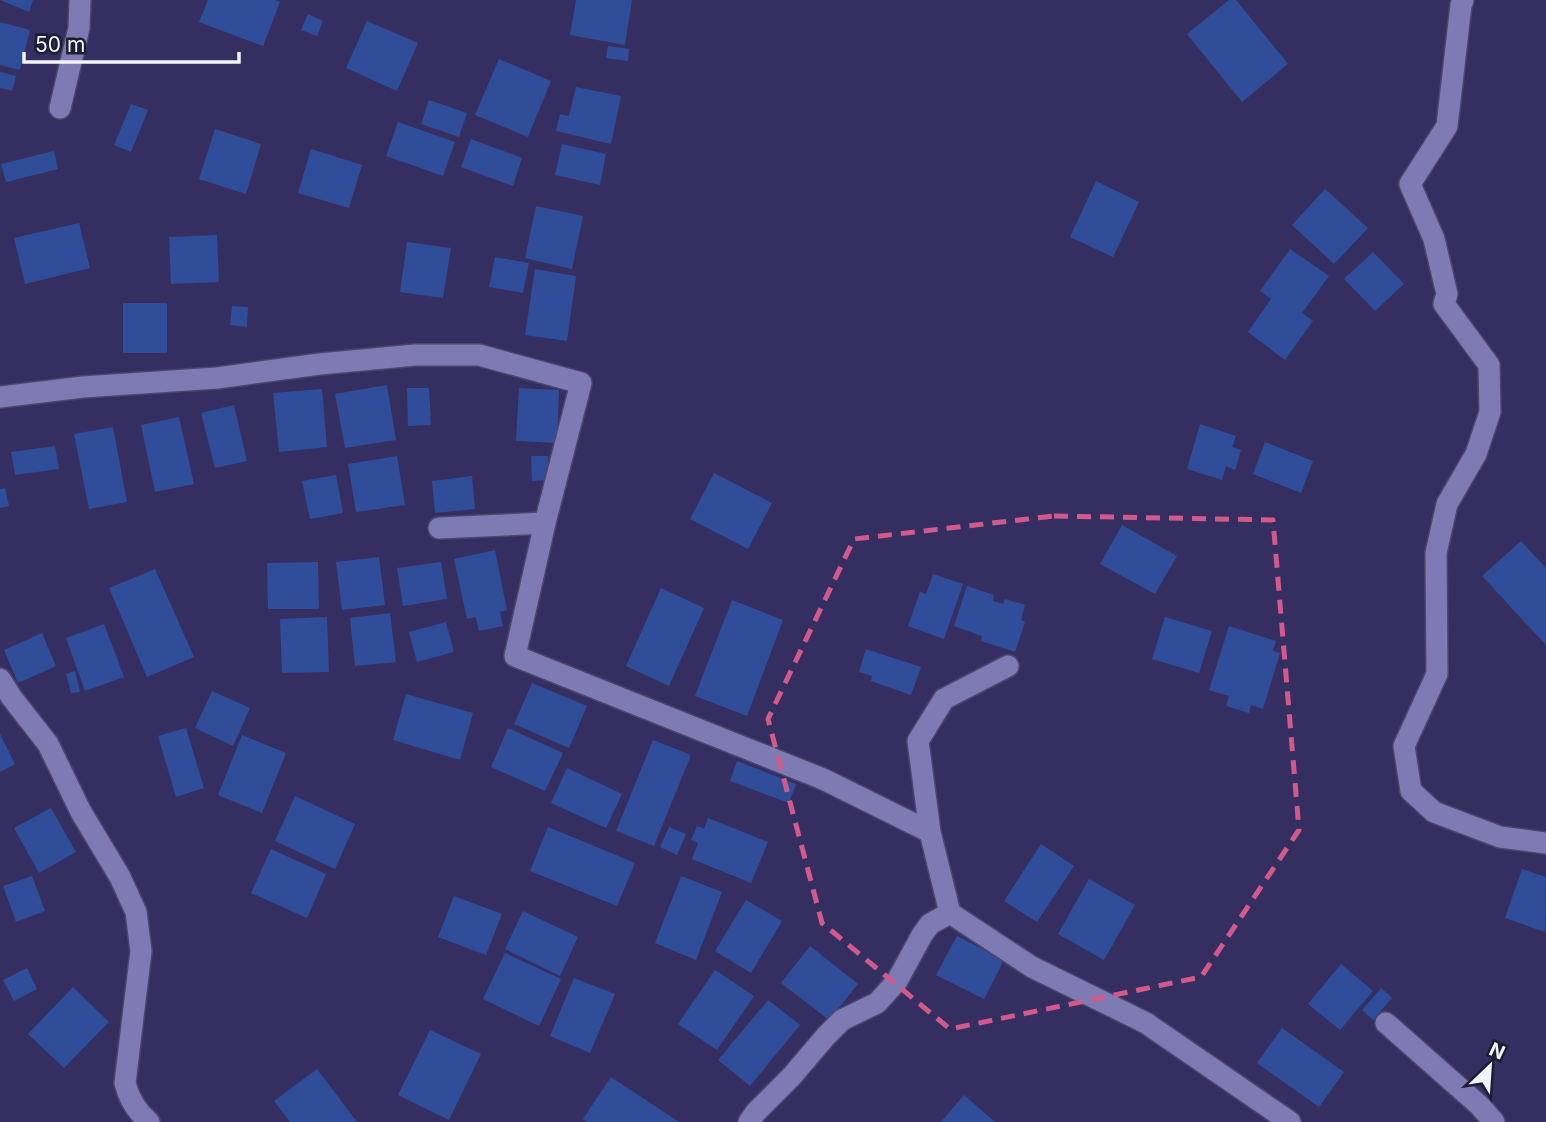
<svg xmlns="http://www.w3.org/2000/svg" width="1546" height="1122" font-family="Inter,sans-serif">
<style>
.building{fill:#304d9a}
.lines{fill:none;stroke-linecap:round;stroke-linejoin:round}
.street-casing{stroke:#4c466d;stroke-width:24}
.street{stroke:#7e7bb4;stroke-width:21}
.marked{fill:none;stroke:#d15a8b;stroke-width:5;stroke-dasharray:14 9;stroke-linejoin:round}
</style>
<rect width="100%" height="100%" fill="#352f61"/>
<!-- building -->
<path class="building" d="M0,0H33L29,12Z
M208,0H275L280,2L263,46L199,22Z
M576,0H632L625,45L570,35Z
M1229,0H1236L1288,64L1242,102L1187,34Z
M308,14L323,21L317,36L301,30Z
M367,21L418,43L397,91L346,68Z
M0,22L30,30L20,70L0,65Z
M608,46L629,49L628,61L606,58Z
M499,59L551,81L528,137L475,115Z
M0,72L16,76L12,91L0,88Z
M576,87L621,96L611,144L556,131L560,114L569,116Z
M429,100L467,113L459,137L421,124Z
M131,104L148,110L131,152L114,145Z
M398,122L455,142L443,176L386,156Z
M215,129L261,144L246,194L199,179Z
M471,139L522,158L513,186L461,167Z
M562,144L606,154L600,185L555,175Z
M311,149L362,165L349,208L298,193Z
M54,151L58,169L6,182L1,164Z
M1096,181L1139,202L1113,257L1070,237Z
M1325,189L1368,228L1334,264L1292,225Z
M536,206L583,216L572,269L525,258Z
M79,223L90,268L25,284L14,238Z
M217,235L219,282L171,284L169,237Z
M407,242L451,248L443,298L400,292Z
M1290,249L1329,276L1302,313L1313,321L1285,360L1248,332L1271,299L1260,291Z
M1373,252L1404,284L1375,311L1344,279Z
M495,257L529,263L523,293L489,287Z
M535,269L576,276L567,341L525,335Z
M123,303H167V353H123Z
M232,306L248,307L247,327L230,325Z
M387,385L396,440L345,448L335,394Z
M407,388H429L431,425L408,426Z
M519,388L559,390L557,443L516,441Z
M322,389L327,447L279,452L273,393Z
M234,405L247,461L215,468L201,413Z
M179,417L194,484L155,492L141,425Z
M1200,424L1236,436L1232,447L1241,450L1235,470L1226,466L1222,480L1187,469Z
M113,427L127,502L89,509L74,434Z
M1265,442L1313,461L1301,493L1253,474Z
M55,446L59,469L15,475L11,452Z
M397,456L405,505L356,512L348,464Z
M531,456H548V480L532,481Z
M714,473L772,503L748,549L690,519Z
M336,475L343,513L310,519L302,481Z
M472,476L475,509L435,513L432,481Z
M5,488L9,506L0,508V489Z
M1122,525L1177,556L1155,594L1100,564Z
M1521,541L1546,568V645L1482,576Z
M495,550L507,610L500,612L503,626L479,631L476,617L467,619L454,559Z
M379,557L385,605L342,610L336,562Z
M318,562L319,609H268L267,563Z
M441,562L447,599L403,606L397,568Z
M155,569L194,657L147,677L109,588Z
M933,574L963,584L944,639L908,626L920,592L926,594Z
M967,586L994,595L993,601L1003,604L1005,599L1025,605L1021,620L1025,622L1015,652L981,641L982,636L954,626Z
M661,588L704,608L669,686L626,666Z
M732,600L783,620L747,716L695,696Z
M390,613L396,662L355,666L350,618Z
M327,617L329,672L282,673L280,619Z
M1165,617L1212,631L1199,673L1152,659Z
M446,622L454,652L417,662L409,632Z
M104,624L124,677L85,691L66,638Z
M1229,626L1276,641L1273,651L1280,653L1263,709L1251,705L1249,713L1226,706L1229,696L1209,690Z
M42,633L56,666L18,683L4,650Z
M866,649L921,667L911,695L871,681L872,676L859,672Z
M75,671L80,692L71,693L66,674Z
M532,683L587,706L569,748L514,724Z
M212,691L250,708L233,746L195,728Z
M406,694L473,713L460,760L393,740Z
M186,728L204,788L176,797L158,736Z
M508,728L563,753L545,791L491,767Z
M0,734L15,764L0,772Z
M242,735L286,753L262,813L218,795Z
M653,740L691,755L654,846L616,831Z
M737,761L796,784L789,803L730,781Z
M567,768L622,794L606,828L551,803Z
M295,796L355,824L335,869L275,841Z
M51,808L76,852L39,873L14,828Z
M708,818L768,842L751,883L692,859L698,843L691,840L697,826L704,829Z
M548,827L635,863L617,906L530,871Z
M669,827L686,834L677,855L660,847Z
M1041,844L1074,866L1037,922L1004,901Z
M271,849L326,874L307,918L251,893Z
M1522,869L1546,877L1545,932L1505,918Z
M32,876L45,911L16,922L3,886Z
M681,876L722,892L696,960L655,943Z
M1089,879L1135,905L1104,960L1058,934Z
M454,896L502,914L486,955L438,937Z
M746,900L782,921L751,973L715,951Z
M523,911L578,937L560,976L505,949Z
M957,936L1004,960L984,999L936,975Z
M810,946L858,984L829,1020L781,983Z
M505,953L561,979L539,1026L483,999Z
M1341,964L1373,991L1340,1030L1308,1004Z
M27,968L37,989L14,1001L3,980Z
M715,970L754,996L717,1050L678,1024Z
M574,978L615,994L590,1053L550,1036Z
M73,987L109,1022L64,1068L28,1034Z
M1381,988L1392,998L1373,1020L1362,1010Z
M768,1000L800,1025L750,1086L718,1060Z
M1282,1028L1344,1072L1319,1107L1257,1063Z
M430,1030L481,1054L449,1120L398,1095Z
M317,1069L357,1122H290L274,1101Z
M611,1077L679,1122H587L583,1119Z
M964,1095L995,1122H941Z"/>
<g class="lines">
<defs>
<path id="street" d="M1463,0L1461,5L1447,126L1410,184L1434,239L1447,294L1444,304L1489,365L1490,412L1476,454L1447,504L1436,553L1437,674L1404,746L1411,791L1434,812L1500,837L1546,843
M60,108L79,28L80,0
M0,397L83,387L217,378L320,364L415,355H479L581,383L545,523
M439,528L545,523L515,656L823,779L930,832L950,913L1032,967L1146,1023L1290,1122
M0,679L12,698L48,744L81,812L120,877L136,912L141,951L125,1083C129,1099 136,1111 149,1122
M930,832L918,741L944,699L1008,666
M1386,1023L1480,1106L1494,1122
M749,1122L756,1112L792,1076L826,1036L842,1020L877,1003L897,981L922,935L930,924L950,913"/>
</defs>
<!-- street casing -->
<use href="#street" class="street-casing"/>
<!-- street -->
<use href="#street" class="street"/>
</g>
<!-- marked area -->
<path class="marked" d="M1054,516L1273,520L1299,830L1201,977L950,1029L822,923L768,719L854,539Z"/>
<!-- north arrow -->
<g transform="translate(1490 1066) rotate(25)" stroke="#1d1c32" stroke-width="5" paint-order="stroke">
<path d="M0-5L12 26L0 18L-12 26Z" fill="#f3f3fa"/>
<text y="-10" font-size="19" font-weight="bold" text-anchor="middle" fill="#f3f3fa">N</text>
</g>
<!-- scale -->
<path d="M24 52v10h215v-10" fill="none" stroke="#f3f3fa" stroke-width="3.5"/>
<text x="35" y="52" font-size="21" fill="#f3f3fa" stroke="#1d1c32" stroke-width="5" paint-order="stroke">50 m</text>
</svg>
